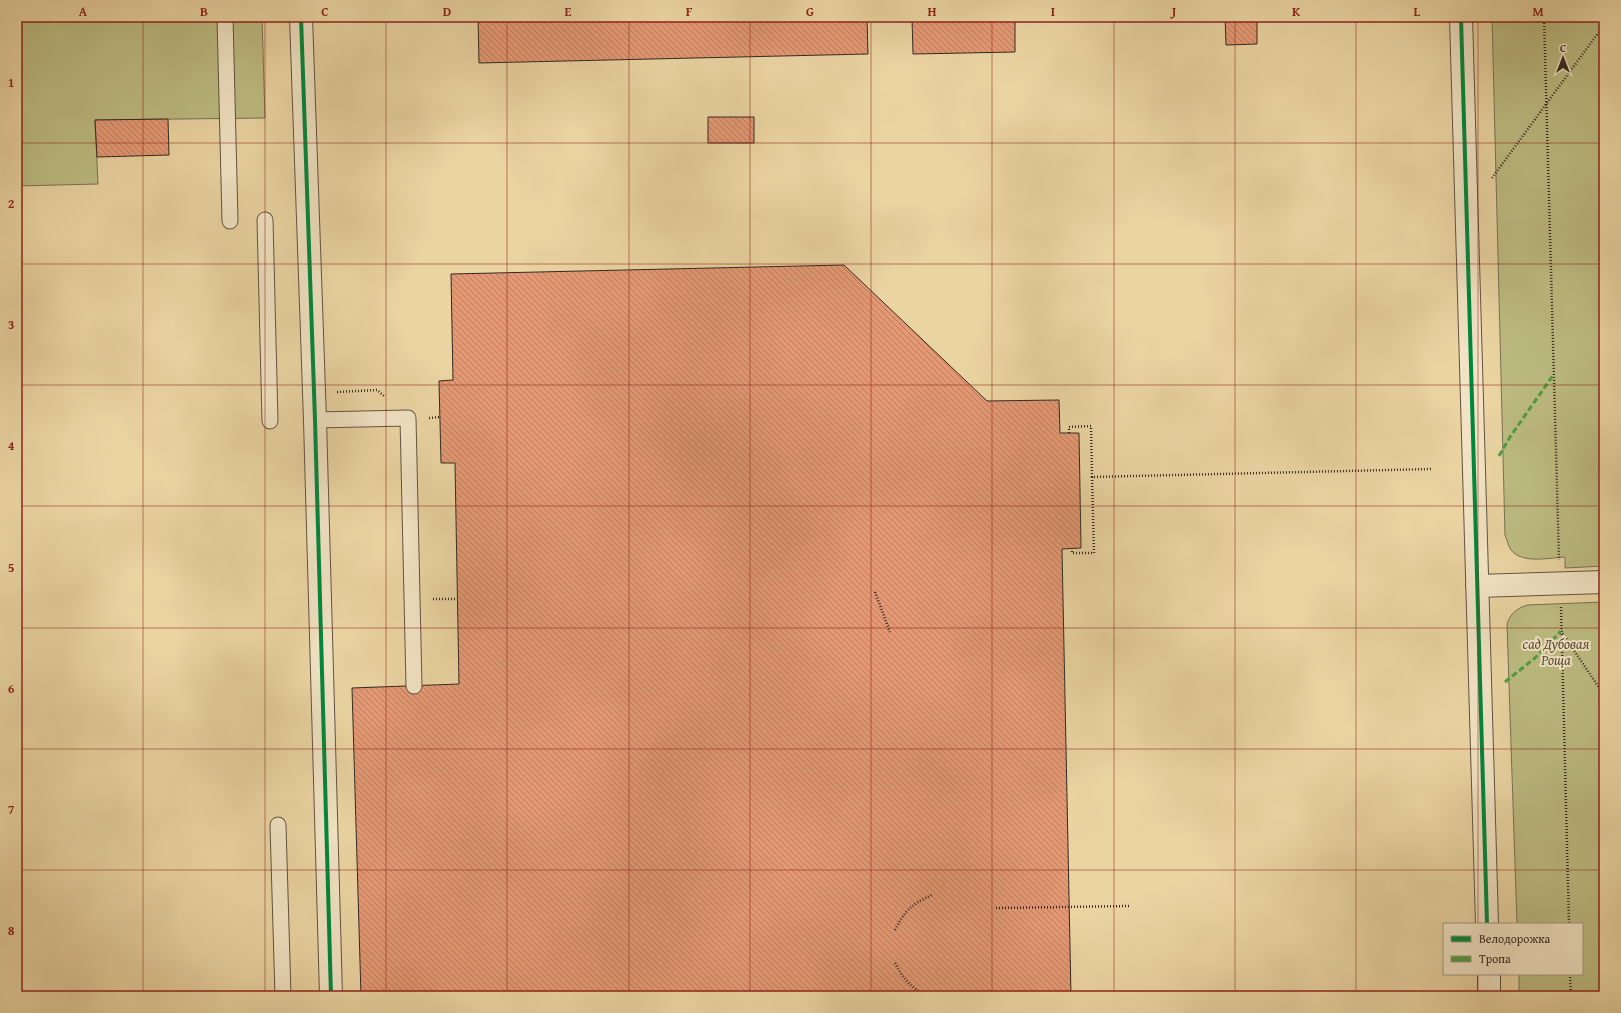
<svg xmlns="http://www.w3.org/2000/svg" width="1621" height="1013" font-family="'Gentium Book Plus',serif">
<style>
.green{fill:#bcbb81;stroke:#787252}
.building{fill:url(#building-back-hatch);stroke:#342822}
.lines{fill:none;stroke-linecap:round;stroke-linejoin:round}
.service-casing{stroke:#625342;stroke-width:17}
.minor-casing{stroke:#625342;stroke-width:24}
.path{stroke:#342822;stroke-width:2.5;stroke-dasharray:1 2;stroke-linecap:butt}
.service{stroke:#f1e3c3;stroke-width:15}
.minor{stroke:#f1e3c3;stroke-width:22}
.quiet{stroke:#519c40;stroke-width:3;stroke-dasharray:6 3;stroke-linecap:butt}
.cycleway-casing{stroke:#f1e3c3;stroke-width:6}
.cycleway{stroke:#00873e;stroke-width:4}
.grid{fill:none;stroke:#8f2418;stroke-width:1;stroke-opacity:0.55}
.labels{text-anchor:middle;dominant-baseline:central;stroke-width:4;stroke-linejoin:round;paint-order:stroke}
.park-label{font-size:14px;font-style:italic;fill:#564d3a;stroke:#f1e3c3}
.neatline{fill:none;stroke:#8f2418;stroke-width:1.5}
.grid-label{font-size:13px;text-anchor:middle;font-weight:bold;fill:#8f2418}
</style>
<defs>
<pattern id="building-back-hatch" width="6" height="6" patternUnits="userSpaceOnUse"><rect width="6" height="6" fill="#e49974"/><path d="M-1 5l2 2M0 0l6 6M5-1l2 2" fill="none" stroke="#ba7d5f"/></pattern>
</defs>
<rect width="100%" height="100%" fill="#ead4a2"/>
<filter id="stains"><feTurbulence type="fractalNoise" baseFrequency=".005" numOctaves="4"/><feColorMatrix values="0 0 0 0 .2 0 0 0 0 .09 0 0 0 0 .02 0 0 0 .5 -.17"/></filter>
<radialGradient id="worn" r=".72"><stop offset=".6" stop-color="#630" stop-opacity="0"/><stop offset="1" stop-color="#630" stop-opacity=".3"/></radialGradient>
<!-- green -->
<path class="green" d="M17,17H262L265,118L95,120L98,184L17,186Z
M1492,17H1604V566L1565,568V557C1548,558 1522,564 1511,550C1508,546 1507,539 1505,535Z
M1604,602V996H1519V974H1582V924H1517L1507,624C1511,613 1516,609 1527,605Z"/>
<!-- building -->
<path class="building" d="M478,17H867L868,54L479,63Z
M912,17H1015V52L913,54Z
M1225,17H1257V44L1226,45Z
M708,117H754V143H708Z
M168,119L169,155L97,157L95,120Z
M844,265L987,401L1059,400L1060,433H1079L1081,548L1062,549L1071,996H361L352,688L459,684L455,463H441L439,381L453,380L451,274Z"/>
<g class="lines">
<defs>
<path id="service" d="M225,17L230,221
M265,220L270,421
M315,420L408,418L414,686
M278,825L283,996"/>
<path id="minor" d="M301,17L315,420L331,996
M1461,17L1487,924
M1477,586L1604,582
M1489,974V996"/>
</defs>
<!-- service casing -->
<use href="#service" class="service-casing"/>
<!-- minor casing -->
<use href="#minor" class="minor-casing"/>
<!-- path -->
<path class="path" d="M1544,17L1559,560
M1492,178L1604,25
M337,392L377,390L384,396
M429,418L440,417
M1069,433V427L1091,426L1092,477
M1072,548V553H1094L1092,477L1431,469
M875,592L890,632
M433,599H458
M1561,607L1569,924
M1561,631L1604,695
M996,908L1130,906
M895,930C905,910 912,904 932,895
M895,963C903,978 912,991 930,996
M1570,974L1571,996"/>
<!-- service -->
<use href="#service" class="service"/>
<!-- minor -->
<use href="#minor" class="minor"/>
<!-- quiet -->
<path class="quiet" d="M1499,456L1510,437L1554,374
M1505,682L1535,658L1561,631"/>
<defs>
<path id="cycleway" d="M301,17L315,420L331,996
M1461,17L1487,924"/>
</defs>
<!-- cycleway casing -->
<use href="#cycleway" class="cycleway-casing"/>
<!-- cycleway -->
<use href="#cycleway" class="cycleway"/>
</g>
<!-- grid -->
<path class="grid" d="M143,17V996M265,17V996M386,17V996M507,17V996M629,17V996M750,17V996M871,17V996M992,17V996M1114,17V996M1235,17V996M1356,17V996M1478,17V924M17,143H1604M17,264H1604M17,385H1604M17,506H1604M17,628H1604M17,749H1604M17,870H1604M1478,974V996"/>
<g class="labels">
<!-- park labels -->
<g class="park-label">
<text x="1556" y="644">сад Дубовая<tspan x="1556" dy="16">Роща</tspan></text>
</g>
</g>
<!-- margin -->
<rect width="1621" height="1013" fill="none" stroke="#ead4a2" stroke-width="44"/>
<!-- legend -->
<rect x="1443" y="923" width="140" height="52" fill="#f1e3c3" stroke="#a59883"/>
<rect x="1451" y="936" width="20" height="6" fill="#00873e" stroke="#a59883"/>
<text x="1479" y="943" font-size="12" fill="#342822">Велодорожка</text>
<rect x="1451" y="956" width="20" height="6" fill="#519c40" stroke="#a59883"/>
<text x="1479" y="963" font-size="12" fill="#342822">Тропа</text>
<!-- north arrow -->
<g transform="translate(1563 58)" stroke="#f1e3c3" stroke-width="3" paint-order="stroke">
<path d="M0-3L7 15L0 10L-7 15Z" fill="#342822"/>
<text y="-6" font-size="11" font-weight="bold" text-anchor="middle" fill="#342822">С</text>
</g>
<rect x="22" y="22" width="1577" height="969" class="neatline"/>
<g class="grid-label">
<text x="83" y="16">A</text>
<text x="204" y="16">B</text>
<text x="325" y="16">C</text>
<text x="447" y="16">D</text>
<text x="568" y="16">E</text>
<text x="689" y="16">F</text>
<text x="810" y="16">G</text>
<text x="932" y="16">H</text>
<text x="1053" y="16">I</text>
<text x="1174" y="16">J</text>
<text x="1296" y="16">K</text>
<text x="1417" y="16">L</text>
<text x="1538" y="16">M</text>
<text x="11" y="87">1</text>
<text x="11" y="208">2</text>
<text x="11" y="329">3</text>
<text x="11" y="450">4</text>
<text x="11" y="572">5</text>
<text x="11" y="693">6</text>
<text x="11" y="814">7</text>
<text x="11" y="935">8</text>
</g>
<rect width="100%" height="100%" filter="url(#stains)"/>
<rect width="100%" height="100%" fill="url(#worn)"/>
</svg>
